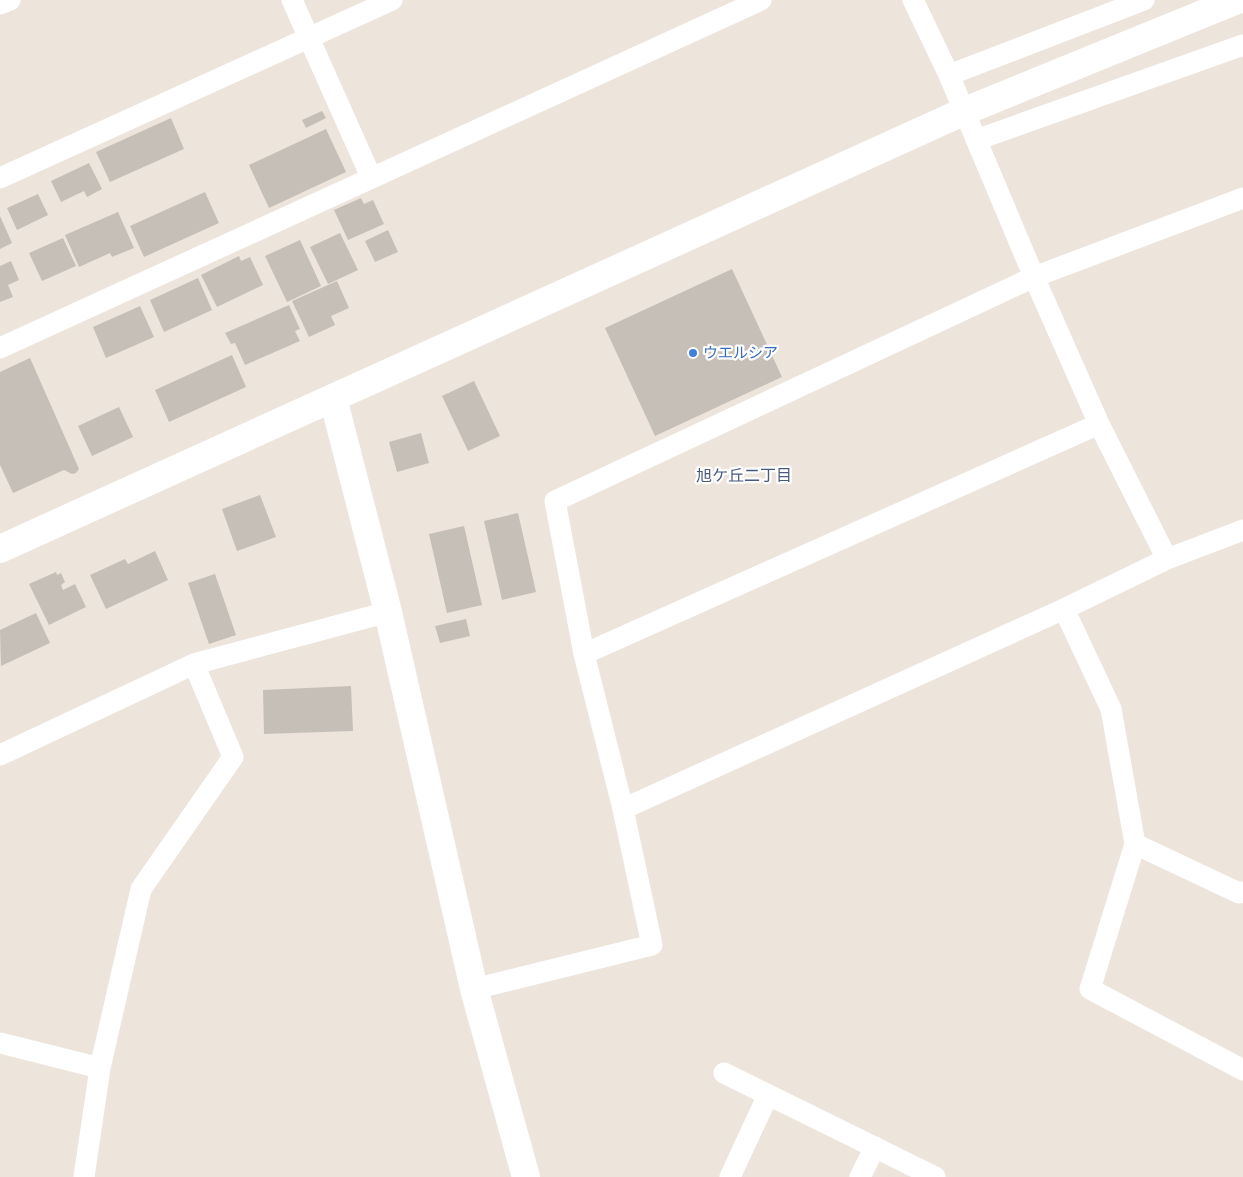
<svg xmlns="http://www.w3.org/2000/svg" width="1243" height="1177" font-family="Jost,'Noto Sans JP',sans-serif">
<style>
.building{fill:#c6bfb8}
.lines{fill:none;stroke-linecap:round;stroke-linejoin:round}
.street{stroke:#fff;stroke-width:21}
.secondary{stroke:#fff;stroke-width:28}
.shop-dot{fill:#3f7fe0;stroke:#fff;stroke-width:2}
.labels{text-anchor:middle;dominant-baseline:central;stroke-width:4.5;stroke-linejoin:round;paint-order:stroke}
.shop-label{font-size:15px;fill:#366cbe;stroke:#fff;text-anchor:start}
.neighbourhood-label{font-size:16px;fill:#495a7e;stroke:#fff}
</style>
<rect width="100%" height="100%" fill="#ede4dc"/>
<!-- building -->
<path class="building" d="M322,111L326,118L306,128L302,120Z
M171,118L184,149L110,182L96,152Z
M326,129L346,172L269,208L249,165Z
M89,163L102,189L87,197L84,191L61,202L51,181Z
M205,192L219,223L144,257L130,226Z
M38,194L48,215L17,230L7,208Z
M361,198L364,204L373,200L384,224L348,240L334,210Z
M118,212L134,248L112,257L110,253L79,267L65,235Z
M0,216L12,243L0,249Z
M388,230L398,252L375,262L365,241Z
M340,233L358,270L328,284L310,247Z
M63,238L76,266L42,281L29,253Z
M300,240L321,286L287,302L265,256Z
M239,256L241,261L250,257L263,285L217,307L201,275Z
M11,261L19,280L8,285L13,297L0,302V266Z
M732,269L782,377L655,436L605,328Z
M198,278L212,310L164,332L150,300Z
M337,281L349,308L331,316L335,325L309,337L292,301Z
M289,305L300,329L295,331L300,341L245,365L235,343L231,344L225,333Z
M140,306L154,337L106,358L93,327Z
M232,355L246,387L169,422L155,390Z
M30,358L79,469L76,473L72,474L64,470L13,493L0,465V372Z
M474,381L500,436L468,451L442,396Z
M119,407L133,437L92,456L78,426Z
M421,433L429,463L397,472L389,442Z
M260,495L276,537L237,551L222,509Z
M518,513L536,592L502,600L484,521Z
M464,526L482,605L447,613L429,534Z
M155,551L168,580L106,609L90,575L125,559L128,564Z
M56,572L57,575L61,573L65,582L61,585L63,590L75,584L86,607L49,625L29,584Z
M215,574L236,635L209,644L188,583Z
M36,613L50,643L1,666L0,630Z
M466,619L470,636L440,643L435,626Z
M351,686L353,731L264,734L263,690Z"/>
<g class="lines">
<!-- street -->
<path class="street" d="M292,0L371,177
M913,0L949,75L1034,277L1099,424L1167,559
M0,4L10,0
M949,75L1144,0
M976,140L1243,45
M0,178L392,0
M0,348L761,0
M1064,609L1111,709L1135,844L1090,989L1243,1070
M584,654L1099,424
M0,755L194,664L388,612
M623,809L1064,609L1167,559L1243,530
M1135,844L1239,893L1243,892
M474,989L652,945L623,809L584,654L555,501L1034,277L1243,198
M0,1043L100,1068
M724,1073L935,1177
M84,1177L100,1068L141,889L233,757L194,664
M730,1177L768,1095
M860,1177L875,1147"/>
<!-- secondary -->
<path class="secondary" d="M333,398L388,612L474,989L526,1177
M0,549L965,111L1237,0"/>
</g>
<!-- markers -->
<circle class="shop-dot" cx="693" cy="353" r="5"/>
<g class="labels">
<!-- shop labels -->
<g class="shop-label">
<text x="703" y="353">ウエルシア</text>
</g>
<!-- neighbourhood labels -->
<g class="neighbourhood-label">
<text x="744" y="475">旭ケ丘二丁目</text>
</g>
</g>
</svg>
